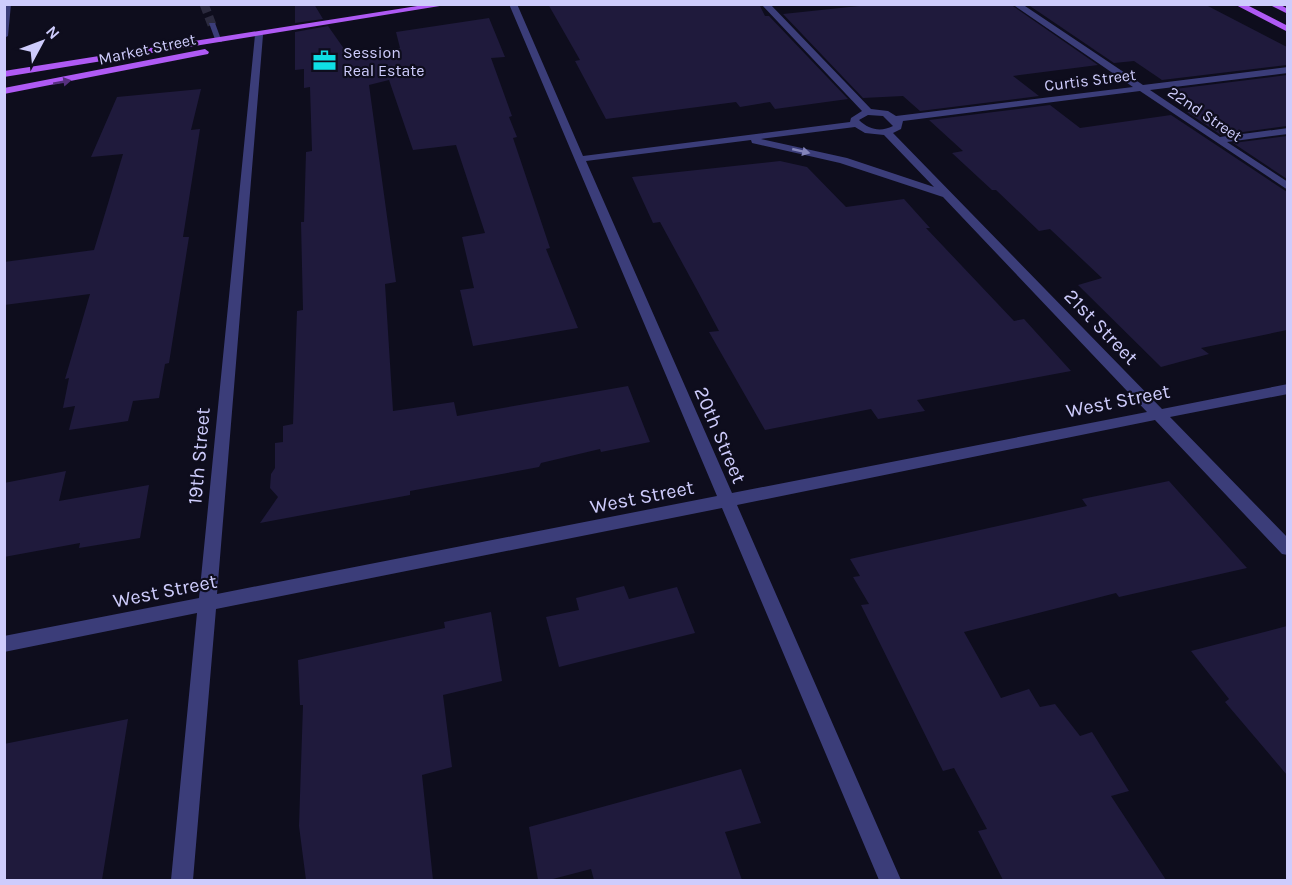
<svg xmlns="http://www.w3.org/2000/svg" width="1292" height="885" font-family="Karla,sans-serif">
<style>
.building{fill:#1f1a3c}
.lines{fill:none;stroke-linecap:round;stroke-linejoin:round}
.minor-tunnel{stroke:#2b2a3e;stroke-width:9;stroke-dasharray:9 4.5;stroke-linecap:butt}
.minor{fill:#3b3d79;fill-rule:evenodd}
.major{fill:#af5af4;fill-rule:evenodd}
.oneway{fill:#56307e}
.oneway2{fill:#8484ba}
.labels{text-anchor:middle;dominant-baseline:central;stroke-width:4.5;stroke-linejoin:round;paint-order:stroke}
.far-street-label{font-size:16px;fill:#ceccfc;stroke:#0e0d1d}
.far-poi-label{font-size:16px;fill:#ceccfc;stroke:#0e0d1d;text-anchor:start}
.street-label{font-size:20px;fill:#ceccfc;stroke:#0e0d1d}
</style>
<rect width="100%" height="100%" fill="#0e0d1d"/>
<!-- building -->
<path class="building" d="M295,4H314L323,19L295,23Z
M548,4H759L765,16H769L848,99L775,109L770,102L740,107L736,102L606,119L575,61L580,60Z
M878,4H1010L1098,65L1013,76L1039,96L920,111L903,96L863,98L783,14Z
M1027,4H1204L1287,47V65L1162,80L1134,61L1114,63Z
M489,18L505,57L491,58L512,116L509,117L517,137L513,138L550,248L546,249L578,328L473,346L460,290L474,288L462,237L485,233L456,145L413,150L389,80L369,85L396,282L385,284L393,411L454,402L457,416L628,386L650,442L601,452L600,449L541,463L539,467L410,491V495L260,523L278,497L270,488L271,474L275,468V443L283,442V426L293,424L297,311L303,310L301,222H304L306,152L312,151L310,87L304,88V69L295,70V32L328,26L347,53L400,48L396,32Z
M1287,75V126L1221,135L1187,112L1204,110L1175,89Z
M201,89L191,130L200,129L183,237H189L169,363L165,364L159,398L133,401L128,421L69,430L75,406L63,408L69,378L65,379L90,294L4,305V262L94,250L123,154L91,157L117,97Z
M1050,105L1080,128L1171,115L1287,192V330L1201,348L1209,354L1161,367L1078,285L1102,278L1050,229L1039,231L996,190H992L952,153L963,151L929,120Z
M1287,136V179L1233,143Z
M780,161L807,167L846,207L904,199L930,228H926L1014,321L1024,319L1071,371L917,400L925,411L878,419L871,409L765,430L709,332L719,331L696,288L660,222L653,223L632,177Z
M66,471L59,501L149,485L140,538L79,548L80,543L4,557V483Z
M1169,481L1247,568L1119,597L1116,593L964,632L1001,698L1029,689L1040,707L1055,704L1080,736L1092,732L1129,791L1111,796L1166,880H1003L978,831L987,829L954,768L943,771L861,605L869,604L853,577L860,576L850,559L1087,506L1082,499Z
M624,586L629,599L677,587L695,633L559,667L546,617L579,610L576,598Z
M491,612L502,681L443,695L452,767L422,775L433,880H306L299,826L303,705H300L298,660L445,628L444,622Z
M1287,626V775L1225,702L1229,699L1191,651Z
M128,719L102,880H4V744Z
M741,769L761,823L725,832L742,880H594L591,869L549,880H538L529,827Z"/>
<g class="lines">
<!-- minor-tunnel -->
<path class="minor-tunnel" d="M204,4L212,25"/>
<!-- minor -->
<path class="minor" d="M4,4H11L8,36L4,38Z
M509,4H517L583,156L850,122L851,118L862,111L761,4H770L871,109L888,111L896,116L1133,87L1012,4H1022L1143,85L1288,67V73L1150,90L1220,137L1288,128V134L1227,142L1288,182V190L1140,91L903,121L901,129L893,133L1162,409L1288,384V394L1170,417L1288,538V555L1282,554L1155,420L737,505L901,880H879L722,508L216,609L193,880H171L197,613L4,652V636L199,598L255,35L259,32L263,35L217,594L717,496ZM868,115L883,116L893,126C881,132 869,130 859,120ZM855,127L865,133L884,135L934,187L847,158L761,139ZM751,140L752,143L840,163L943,197L1147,412L732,493L586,161Z
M209,23H215L222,42H216Z"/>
<!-- major -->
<path class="major" d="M430,4H452L4,77V71Z
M1234,4H1245L1288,26V32Z
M1268,4H1279L1288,9V14Z
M205,49L209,52L208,54L4,94V88Z"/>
</g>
<!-- one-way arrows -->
<defs><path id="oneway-solid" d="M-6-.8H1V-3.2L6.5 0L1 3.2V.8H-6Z" transform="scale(1.5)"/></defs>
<use class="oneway" href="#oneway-solid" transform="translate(62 82) rotate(-10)"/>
<use class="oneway2" href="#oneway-solid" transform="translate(801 151) rotate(13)"/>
<!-- icons -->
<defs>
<symbol id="office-bare" viewBox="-9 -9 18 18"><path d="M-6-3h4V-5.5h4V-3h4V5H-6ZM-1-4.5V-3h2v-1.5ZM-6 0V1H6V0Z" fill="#0fdfe5" stroke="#0e0d1d" stroke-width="2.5" paint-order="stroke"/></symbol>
</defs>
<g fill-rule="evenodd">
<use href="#office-bare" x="308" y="44" width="33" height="33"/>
</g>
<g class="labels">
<!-- far-street labels -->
<g class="far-street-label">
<text transform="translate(147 49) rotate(-12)">Market Street</text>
<text transform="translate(1090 80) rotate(-7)">Curtis Street</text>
<text transform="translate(1205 114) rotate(34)">22nd Street</text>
</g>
<!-- far-poi labels -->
<g class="far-poi-label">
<text x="343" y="52">Session<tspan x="343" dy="18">Real Estate</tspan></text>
</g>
<!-- street labels -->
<g class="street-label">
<text transform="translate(1101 327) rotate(46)">21st Street</text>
<text transform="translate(1118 401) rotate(-11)">West Street</text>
<text transform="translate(720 435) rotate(67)">20th Street</text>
<text transform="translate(199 456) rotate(-85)">19th Street</text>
<text transform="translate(642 497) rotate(-11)">West Street</text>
<text transform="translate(165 591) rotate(-11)">West Street</text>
</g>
</g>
<!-- border -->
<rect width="1292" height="885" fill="none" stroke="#ceccfc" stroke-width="12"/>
<!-- north arrow -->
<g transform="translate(42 42) rotate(49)" stroke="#0e0d1d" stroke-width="4.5" paint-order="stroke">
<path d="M0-4.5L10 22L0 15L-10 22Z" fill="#ceccfc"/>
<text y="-9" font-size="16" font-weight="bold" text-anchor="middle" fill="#ceccfc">N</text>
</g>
</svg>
